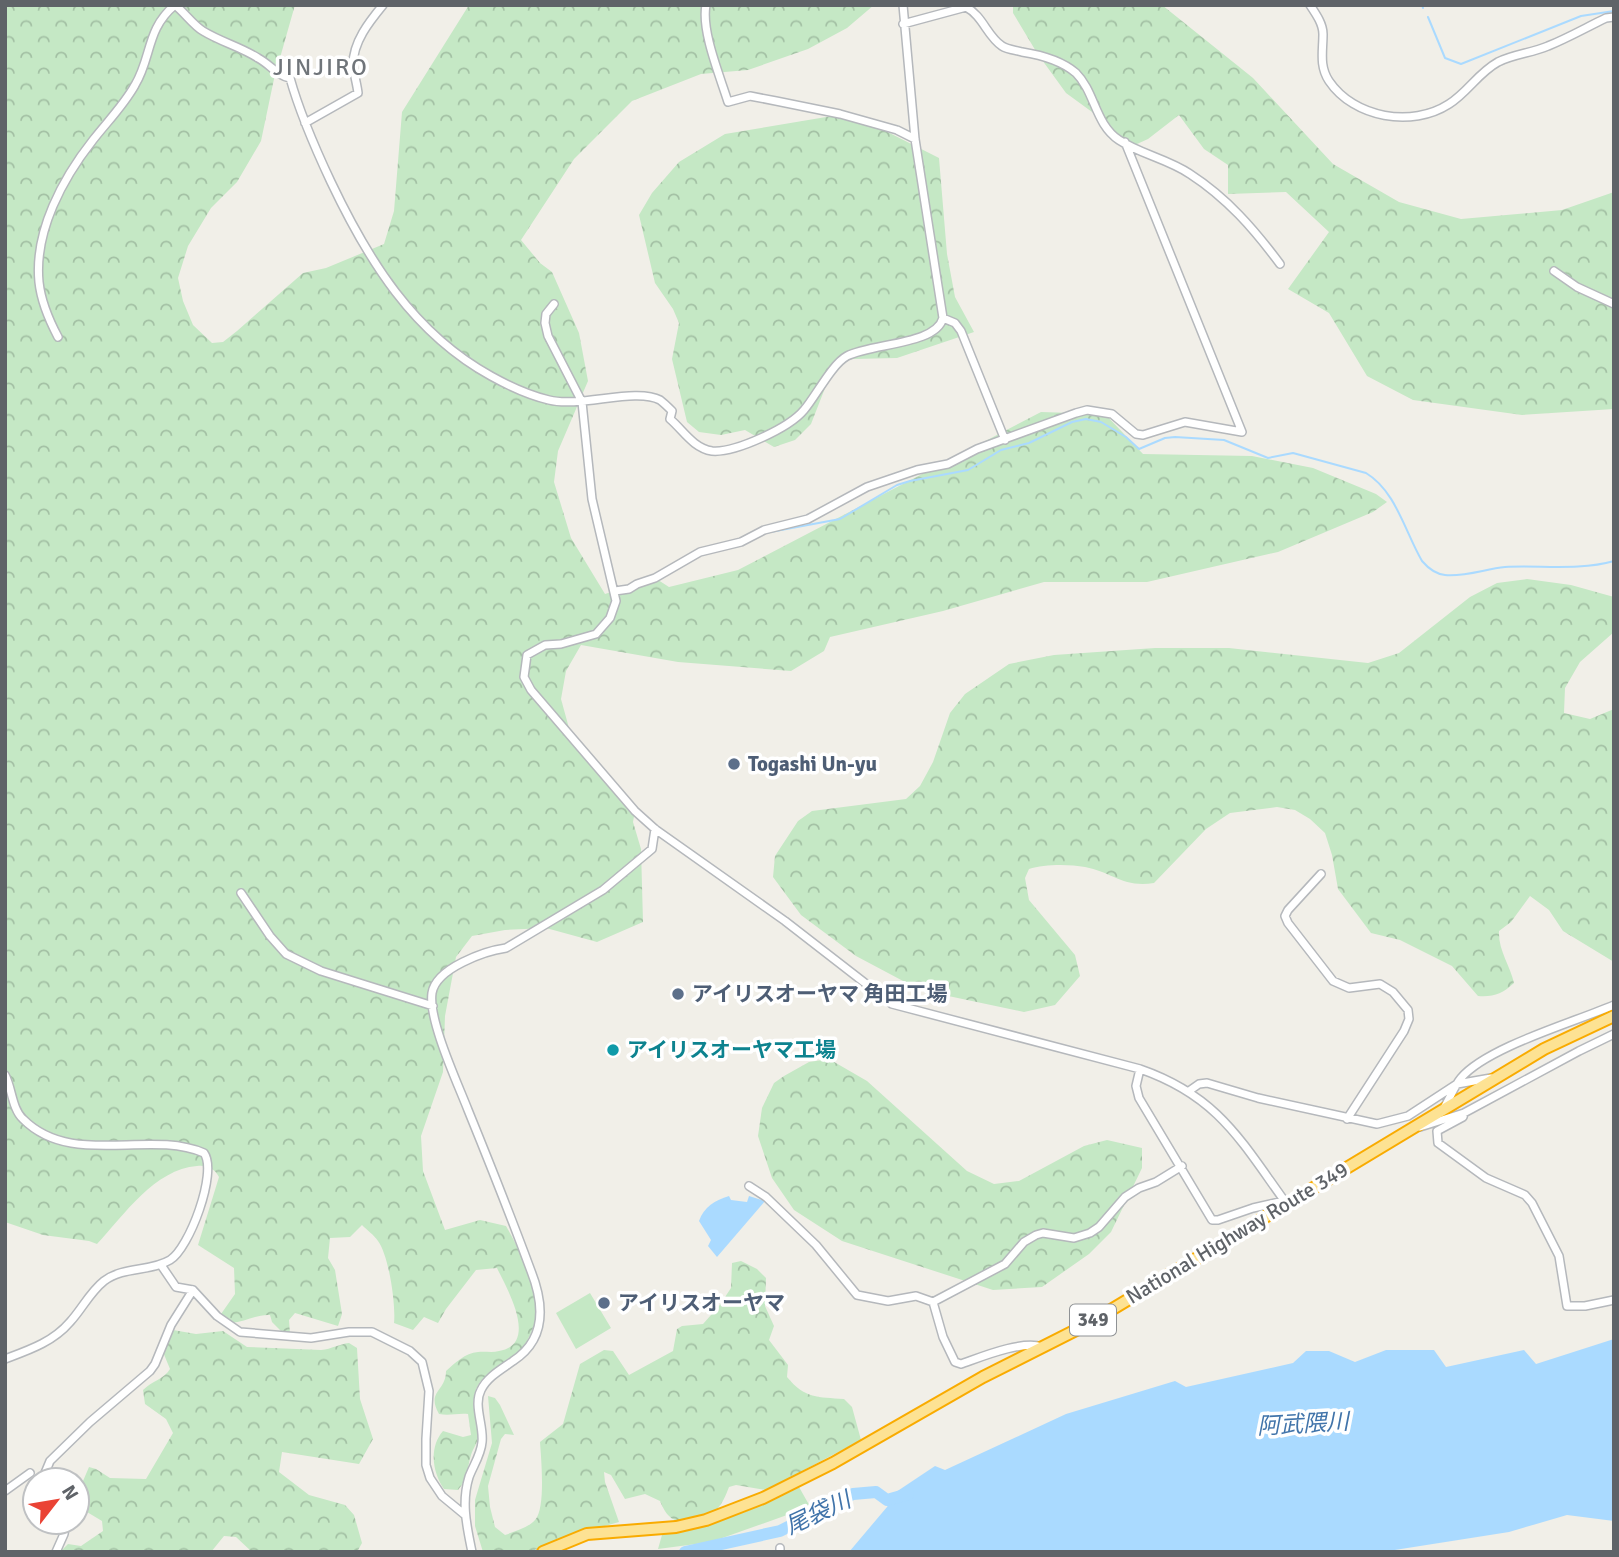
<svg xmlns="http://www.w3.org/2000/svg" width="1619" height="1557" font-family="Signika,'Noto Sans JP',sans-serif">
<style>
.grass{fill:#c5e8c5}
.forest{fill:url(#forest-crowns)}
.water{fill:#aadaff}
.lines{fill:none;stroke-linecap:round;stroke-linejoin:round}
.stream{stroke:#aadaff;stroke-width:2}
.river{stroke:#aadaff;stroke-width:12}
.minor-casing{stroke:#b5b8bc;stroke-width:10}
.highway-casing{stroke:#f9ab00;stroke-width:14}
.minor{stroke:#fff;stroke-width:7}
.highway{stroke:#fde293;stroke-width:10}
.service-dot{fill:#5c6f8a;stroke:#fff;stroke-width:2.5}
.culture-dot{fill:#0f9aa8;stroke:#fff;stroke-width:2.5}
.labels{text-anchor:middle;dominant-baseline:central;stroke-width:7;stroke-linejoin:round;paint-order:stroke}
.shield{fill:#fff;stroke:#8f9295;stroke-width:2}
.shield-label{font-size:19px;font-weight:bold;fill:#5f6368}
.service-label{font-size:21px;font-weight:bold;fill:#4e5e75;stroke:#fff;text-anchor:start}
.culture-label{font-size:21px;font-weight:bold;fill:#0d838f;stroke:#fff;text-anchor:start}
.street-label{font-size:21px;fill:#5f6368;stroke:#fff}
.water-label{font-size:23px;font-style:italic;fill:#4174aa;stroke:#fff}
.quarter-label{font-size:24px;letter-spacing:2px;fill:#70757a;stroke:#fff}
</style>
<defs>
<pattern id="forest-crowns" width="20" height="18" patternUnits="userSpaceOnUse" patternTransform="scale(1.75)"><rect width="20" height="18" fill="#c5e8c5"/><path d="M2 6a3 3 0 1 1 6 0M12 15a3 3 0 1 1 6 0" fill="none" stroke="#a3c0a4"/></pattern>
</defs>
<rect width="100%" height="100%" fill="#f1efe8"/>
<!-- grass -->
<path class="grass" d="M590,1293L611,1328L576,1349L556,1313Z
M799,1487L812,1510L787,1515L711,1542L658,1549L662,1535L714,1523L745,1512Z"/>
<!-- forest -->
<path class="forest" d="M5,5H295L274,79L261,141L237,182L211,208L188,246L178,278L183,301L193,325L212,343L223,342L237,331L303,273L326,268L384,244L394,211L402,112L469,5H874L847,28L808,49L748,70L701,74L632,101L574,159L521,240L540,263L552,272L579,333L588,381L558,451L554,482L571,538L605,594L655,578L669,587L738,570L1041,412L1105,414L1143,454L1252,456L1313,468L1376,494L1387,502L1373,512L1278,552L1147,582H1044L943,611L830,637L824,651L791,671L678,662L581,645L566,671L561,699L572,739L618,797L635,811L633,822L641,849L643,922L597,942L546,928L505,930L472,936L456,957L445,1016L443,1072L421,1136L423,1171L445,1230L480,1220L506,1226C515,1241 539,1289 538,1305C537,1323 528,1346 513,1357C500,1367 479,1375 475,1393C471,1407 477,1421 478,1435C478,1443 473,1448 471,1455C467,1468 468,1479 458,1490L444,1489C432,1472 429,1447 443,1431L463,1437L471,1435L468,1414C457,1413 450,1416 439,1414C426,1391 446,1392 446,1371C455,1363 465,1353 478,1352C485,1351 492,1353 499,1351C540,1344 506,1287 497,1268L476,1270L446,1309L438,1323L424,1317L413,1330L394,1323C396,1305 389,1256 378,1241C374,1235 367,1230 362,1225L350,1237L330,1238L328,1258L335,1270L342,1314L338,1326L295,1313L289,1320L290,1334L285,1335L272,1322L270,1315C257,1314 245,1322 231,1323L221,1314L235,1294L234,1268L198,1245L219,1177C214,1168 207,1165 197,1166C155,1169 124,1215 97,1244L89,1241L43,1235L5,1222Z
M1013,5H1162L1253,78L1333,164L1399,202L1461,219L1562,210L1614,192V409L1522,415L1413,400L1367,376L1329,313L1288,289L1329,232L1286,192L1228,194V165L1204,149L1179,115L1148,139L1126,149L1103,120L1066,93L1037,53L1013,13Z
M850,113L939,158L947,254L955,297L974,332L897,358L853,359L843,362L827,383L811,424L795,440L774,447L745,430L721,435L699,432L687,422L672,359L679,323L673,309L655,283L639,215L652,193L679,162L725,134Z
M1527,579L1571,585L1614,597V632L1580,662L1565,688L1564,713L1590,719L1614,709V962L1563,931L1549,910L1530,896L1511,922L1499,931C1498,950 1510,965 1514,983C1502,994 1494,997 1478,996L1452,966L1400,940L1371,933L1338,889L1332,855L1325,833L1310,819L1295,810L1277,807L1230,813L1206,829L1154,883C1123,888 1112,872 1085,867C1069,864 1044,864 1029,869L1025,878L1029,900L1075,955L1080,976L1055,1005L1024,1012L920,990L856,956L801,915L773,877L775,856L798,821L812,811L906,799L920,786L933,762L950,713L965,694L1009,664L1054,655L1155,648H1229L1368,663L1399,653L1470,597L1497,583Z
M829,1059L867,1081L967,1171L994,1184L1019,1181L1084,1146L1107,1140L1142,1148V1168L1111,1232L1089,1254L1042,1287L993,1290L842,1241L794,1210L772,1178L758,1136L762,1108L774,1083L784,1076L809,1062Z
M741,1261L757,1269L766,1278L765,1306L774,1326L769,1340L788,1365L787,1377C805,1399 818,1397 844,1399L852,1407L861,1440L766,1490L736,1485L729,1487C726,1495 722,1505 715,1511C711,1514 704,1515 699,1517C678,1524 669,1523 660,1501L645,1494L625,1499L611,1475L604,1472L605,1482L619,1522L559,1539L530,1552H483L475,1526V1500L492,1443L488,1396L495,1398L500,1405L514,1435L505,1434L501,1439L488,1486L490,1507L495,1527L505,1535C515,1531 528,1528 535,1520C546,1509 541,1457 540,1442L563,1424L580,1364L604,1350L613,1351L629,1375L673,1351L677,1329L682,1326L703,1324L719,1306L731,1288L732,1263Z
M173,1330L196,1334L223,1331L247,1347L321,1350C332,1349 339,1344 349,1343L357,1348L360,1399L373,1439L359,1464L282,1452L279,1472L309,1495L345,1505L354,1515L362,1543L357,1552H252L236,1537L224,1536L211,1552H60L68,1544L81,1546L103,1531L102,1521L77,1506V1495L89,1467L96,1469L110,1478L146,1479L173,1433L166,1419L145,1404L143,1390C152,1381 164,1379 170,1369L163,1352Z"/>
<!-- water -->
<path class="water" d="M729,1196L731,1200L747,1202L749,1196L765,1201L717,1257L708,1246L711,1240L699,1221C704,1207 715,1200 729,1196Z
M1614,1339V1521L1567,1515L1509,1532L1382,1552H849L887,1507L896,1492L935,1466L945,1470L1066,1414L1175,1381L1186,1387L1293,1363L1306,1351H1329L1355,1362L1386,1350H1434L1446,1367L1524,1350L1536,1364Z"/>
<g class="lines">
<!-- stream -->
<path class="stream" d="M1422,5L1423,8
M1428,17L1445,58L1461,64L1581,16L1614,11
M765,533L840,519L897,485L910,481L968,470L1001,450L1029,443L1072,422L1086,419L1101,422L1126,437L1139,449L1165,438L1175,437L1224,440L1268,458L1293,453L1366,473C1396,491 1405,532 1422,561C1428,568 1436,574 1445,575C1465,577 1485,569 1505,567C1540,565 1579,571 1614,561
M638,587L662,578"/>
<!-- river -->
<path class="river" d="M685,1552L780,1531L853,1494L876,1492L887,1500L908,1494"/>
<defs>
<path id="minor" d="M706,5C701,31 720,76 728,102L750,96L776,101L840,114L897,130L915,139
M1310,5C1316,14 1323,24 1323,34C1323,51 1319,66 1329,81C1354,118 1412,128 1449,104C1468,92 1478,73 1498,62C1514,54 1532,53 1548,46C1568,38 1587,27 1606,18L1614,17
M903,24L966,7C983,16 987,36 1002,46C1008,50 1016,50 1022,52C1041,55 1061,60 1076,73C1095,92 1095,124 1119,140C1140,154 1168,159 1190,174C1227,198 1254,229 1280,264
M305,123L358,93C357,84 354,75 353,65C353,42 369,22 383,5
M1554,271L1577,287L1614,304
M554,304L546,314L545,323L548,336L582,402L592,499L616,601L610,618L596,634L561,644L545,645L527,655L524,677L531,690L635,811L655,829L785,921L892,1004L1140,1069C1218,1096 1241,1141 1286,1203
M943,318L955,323L961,331L1005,440
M58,337C49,320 41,301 39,282C34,231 63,178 93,140C107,122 124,105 135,85C152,57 146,29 175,5C185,13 193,25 203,31C221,42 241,47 258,58C271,65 276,75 290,78C300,114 315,148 331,182C368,260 413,333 491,376C509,386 528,395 549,400C580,408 636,387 660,400C664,403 669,408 672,411L670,419C683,430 693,448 712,451C735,453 789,428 804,410C816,396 832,364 847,356C872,343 936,345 943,318L915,139L903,5
M615,591L629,589L637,584L655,578L700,552L741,542L764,530L808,519L867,487L917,470L948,464L977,449L1076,413L1087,410L1112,414L1136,434L1143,435L1185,422L1242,432L1125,142
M1321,874L1288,910L1285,916L1288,923L1333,981L1349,988L1380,984L1393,992L1408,1010L1409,1019L1404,1031L1347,1119
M241,893L270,936L286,954L321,971L433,1006
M1140,1069L1136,1086L1139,1098L1212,1220H1218L1253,1208L1284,1201
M5,1075C12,1088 12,1109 23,1119C72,1168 148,1129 204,1153C218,1172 189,1249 170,1260C150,1272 124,1266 104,1281C90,1292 82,1309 70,1322C53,1342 29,1350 5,1359
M1189,1091L1199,1084L1207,1083L1258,1098L1377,1124L1408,1116L1457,1084L1491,1078
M1445,1106C1450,1098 1455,1085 1461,1078C1487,1047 1575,1022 1614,1005
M1464,1113L1579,1051L1614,1034
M1420,1127L1464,1113L1463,1117L1437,1131L1438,1143L1486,1178L1525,1195L1532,1203L1559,1256L1567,1306H1585L1614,1300
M749,1186L766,1197L816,1245L857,1295L888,1301L916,1296L933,1302L943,1337L955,1362L961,1364C981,1357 1022,1340 1042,1347
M161,1265L176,1287L193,1290L217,1316L240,1332L311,1338L349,1332H372L410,1351L422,1362L429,1391L426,1439V1465L430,1478L442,1496L465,1515
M933,1302L1005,1264L1024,1242L1036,1235L1043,1233L1074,1238L1090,1233L1099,1227L1125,1197L1139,1188L1156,1182L1182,1166
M45,1480V1473L50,1461L90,1422L150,1371L155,1364L171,1325L193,1290
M5,1491L30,1473
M780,1548V1552
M56,1552L64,1534L66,1522
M472,1552C467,1527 461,1503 469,1477C473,1466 481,1455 482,1442C484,1426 473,1405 481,1390C487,1377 502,1369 513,1361C547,1339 544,1304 531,1271C511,1217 490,1164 468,1110C458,1084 428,1020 432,993C436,968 485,951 506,948L603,890L652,849L655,829"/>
<path id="highway" d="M543,1552L587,1534L676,1527L706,1520L763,1498L833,1463L983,1377L1086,1325L1544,1049L1614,1016"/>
</defs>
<!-- minor casing -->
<use href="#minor" class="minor-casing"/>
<!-- highway casing -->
<use href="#highway" class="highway-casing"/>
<!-- minor -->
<use href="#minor" class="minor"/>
<!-- highway -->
<use href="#highway" class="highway"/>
</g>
<!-- markers -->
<g class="service-dot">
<circle cx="734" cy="764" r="7"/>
<circle cx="678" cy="994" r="7"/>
<circle cx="604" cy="1303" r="7"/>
</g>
<circle class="culture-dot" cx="613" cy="1050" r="7"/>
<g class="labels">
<!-- shield labels -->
<rect class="shield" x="1070" y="1304.5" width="46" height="31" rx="5"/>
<g class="shield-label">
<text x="1093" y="1320">349</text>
</g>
<!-- service labels -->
<g class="service-label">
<text x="748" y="764">Togashi Un-yu</text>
<text x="692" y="994">アイリスオーヤマ 角田工場</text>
<text x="618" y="1303">アイリスオーヤマ</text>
</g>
<!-- culture labels -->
<g class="culture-label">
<text x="627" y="1050">アイリスオーヤマ工場</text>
</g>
<!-- street labels -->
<g class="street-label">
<text transform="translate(1237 1233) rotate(-31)">National Highway Route 349</text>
</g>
<!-- water labels -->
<g class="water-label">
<text transform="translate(1303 1424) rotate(-3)">阿武隈川</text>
<text transform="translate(818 1513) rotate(-25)">尾袋川</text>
</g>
<!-- quarter labels -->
<g class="quarter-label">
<text x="321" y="67">JINJIRO</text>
</g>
</g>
<!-- border -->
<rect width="1619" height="1557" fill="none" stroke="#5f6368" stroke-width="14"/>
<!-- north arrow -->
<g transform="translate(56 1501) rotate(59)"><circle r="33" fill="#ffffff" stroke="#bfc1c3" stroke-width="2"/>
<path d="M0-5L12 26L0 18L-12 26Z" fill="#ea4335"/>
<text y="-10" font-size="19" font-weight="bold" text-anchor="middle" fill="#5f6368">N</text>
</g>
</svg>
